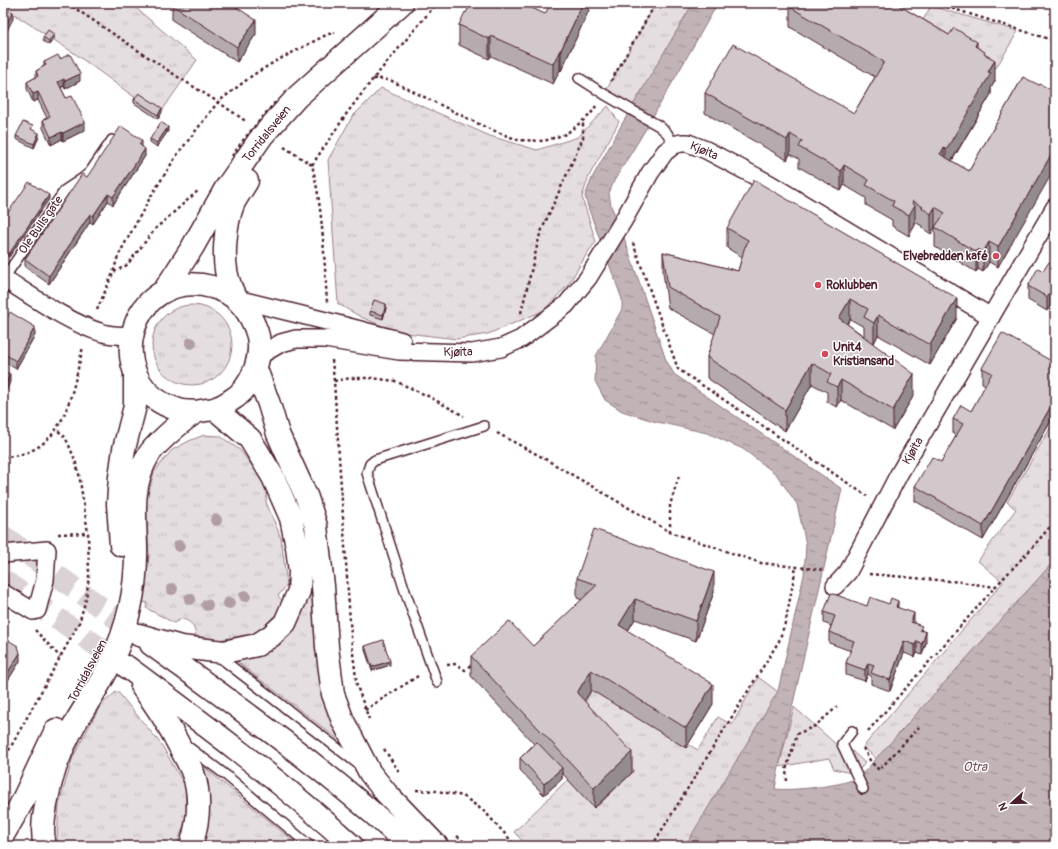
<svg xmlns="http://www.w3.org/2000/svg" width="1058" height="849" font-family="Pangolin,sans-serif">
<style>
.grass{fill:url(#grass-tufts);stroke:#987e86}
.water{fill:url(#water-ripples);stroke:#91787e}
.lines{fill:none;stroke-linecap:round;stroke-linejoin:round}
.highway-tunnel{stroke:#dbd2d5;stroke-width:22;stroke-dasharray:22 11;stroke-linecap:butt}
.lane-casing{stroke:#4a1f2b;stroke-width:12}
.street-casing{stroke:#4a1f2b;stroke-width:20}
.primary-casing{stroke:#4a1f2b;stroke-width:25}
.highway-casing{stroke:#4a1f2b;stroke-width:25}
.path{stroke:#4a1f2b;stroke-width:2.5;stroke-dasharray:3 3;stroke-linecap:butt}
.lane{stroke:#fff;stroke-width:9}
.street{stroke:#fff;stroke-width:17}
.primary{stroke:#fff;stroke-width:22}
.highway{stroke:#fff;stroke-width:22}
.path-bridge{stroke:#4a1f2b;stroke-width:2.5;stroke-dasharray:3 3;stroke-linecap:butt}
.tree{fill:#b19ea3}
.wall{fill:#b5abaf;stroke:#4a1f2b;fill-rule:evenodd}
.shaded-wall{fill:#938b8e;stroke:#4a1f2b}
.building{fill:#d2c7cb;stroke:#4a1f2b}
.poi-dot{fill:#d1495b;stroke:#fff;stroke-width:1.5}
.labels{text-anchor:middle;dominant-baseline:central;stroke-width:3;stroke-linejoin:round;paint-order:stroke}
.street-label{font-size:12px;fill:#4a1f2b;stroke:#fff}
.poi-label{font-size:12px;font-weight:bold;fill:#4a1f2b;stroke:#fff;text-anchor:start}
.water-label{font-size:13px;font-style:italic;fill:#74535c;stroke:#fff}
</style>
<defs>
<pattern id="grass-tufts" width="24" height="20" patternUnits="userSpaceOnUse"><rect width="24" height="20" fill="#e5dee0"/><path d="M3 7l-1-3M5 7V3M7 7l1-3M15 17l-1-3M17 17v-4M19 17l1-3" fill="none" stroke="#c6bec0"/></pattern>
<pattern id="water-ripples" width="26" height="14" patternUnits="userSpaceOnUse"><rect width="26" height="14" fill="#c1b3b6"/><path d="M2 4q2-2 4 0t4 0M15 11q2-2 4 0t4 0" fill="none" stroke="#9f9194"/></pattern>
</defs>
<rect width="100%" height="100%" fill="#fff"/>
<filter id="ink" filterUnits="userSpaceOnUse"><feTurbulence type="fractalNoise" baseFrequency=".025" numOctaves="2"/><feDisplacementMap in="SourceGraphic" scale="8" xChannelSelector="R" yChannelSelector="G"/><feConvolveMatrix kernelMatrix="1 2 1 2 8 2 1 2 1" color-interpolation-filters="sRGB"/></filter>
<g filter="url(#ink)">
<!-- grass -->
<path class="grass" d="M3,3H130L197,60L159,115L74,53L3,7Z
M656,3H694L632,110L604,94Z
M931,6L1018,31L996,68L952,42L916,32Z
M381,88L490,136L537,150L578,137L608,106L619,122L589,176L582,197L596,242L588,252L568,285L543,311L488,334L457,339L397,332L361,317L338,304L328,160L352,117Z
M152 345a40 40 0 1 1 80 0a40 40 0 1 1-80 0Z
M1055,420V563L877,759L863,747L1003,582L978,561L1016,509L1007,502Z
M204,435L220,436L240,450L256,471L267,488L266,502L281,538L287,585L278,596L282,600L284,604C272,620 264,630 247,638L245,635L219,640L196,636C194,626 191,620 181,619L174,623L146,608L147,603L141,601L149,555L146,502L154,472L172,450L189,441Z
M273,443L303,511L340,737L339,740L236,661L249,658L295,626L307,601L308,585L294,497L285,478L268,446Z
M758,677L781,694L689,846H527L514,832L570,777L598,806L634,770L578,715L593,688L698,750L718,717L732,725Z
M117,691L161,744L185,786L187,818L176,846H60L57,840L59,804L73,757L100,706Z
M794,707L838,746L850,749L865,763L860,769L851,773L834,769L829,758L779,767Z
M204,767L297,844L267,846H203C209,820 210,793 204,767Z"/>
<!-- water -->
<path class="water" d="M693,3H718L644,132L614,181L609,193L611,206L620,226L666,360L674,374L842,489L781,756L775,789C791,791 841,786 854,779C858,777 861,774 865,771L1055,560V846H685L778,691L804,575L806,544L797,504L776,474L743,449L707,433L653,421L622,411L605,400L595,381L596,356L622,309V299L589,210L585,196L592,178L622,124Z"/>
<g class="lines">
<!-- highway-tunnel -->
<path class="highway-tunnel" d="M3,536L139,635
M3,580L127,667"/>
<defs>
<path id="lane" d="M579,78L604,94L659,126L667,133L674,145
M4,278L65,190L83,178L90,172L112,140
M218,656L358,764
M437,682L405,591L367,473L370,464L375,460L484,426
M852,731L842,744L863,789
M187,746L227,776L310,846"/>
<path id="street" d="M3,278C33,297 69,323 103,333C112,336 122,335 131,336
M237,299L322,320L402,341
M257,357L281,343L296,339H325L399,351L472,353L501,348L521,339L566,305L588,278L623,221L650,173L665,152L674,145L681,143H688L706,150L770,184L991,317
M3,554L47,550L45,580L37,610L33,611L3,593
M835,586L848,572L899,474L1055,207"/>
<path id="primary" d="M164,291L192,248L226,188L262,136L297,97L402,3
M237,299C234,294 231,290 230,285C221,263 225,223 234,202C238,195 243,188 247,181
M121,545L118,504L120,477L124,449L135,406V374
M3,835L20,806L56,730
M45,846C42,835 43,822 45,811C49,782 59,753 73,727C85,706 100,685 111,662C128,627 137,586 136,546C135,516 131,484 148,456C153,446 187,416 197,412C202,410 209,410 214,409C220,407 226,404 230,401C253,388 266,352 255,327C247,307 234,292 212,287C129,265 96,386 179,410C184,412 190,411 196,412"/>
<path id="highway" d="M256,369L269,404L278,434L307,498L316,526L323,586L327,647L333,694L343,721L370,773L387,794L437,846
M139,635L181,647L224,652L257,645L271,636L285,623L299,591L300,572L297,547L291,518L273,477L250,439L215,409
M151,644C240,708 329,772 410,846
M127,667C204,724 281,781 352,846
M142,687C157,706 170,727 181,749C188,762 195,774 197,789C200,808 197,827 191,846"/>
</defs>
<!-- lane casing -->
<use href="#lane" class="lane-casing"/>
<!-- street casing -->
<use href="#street" class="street-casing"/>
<!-- primary casing -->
<use href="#primary" class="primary-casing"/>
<!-- highway casing -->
<use href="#highway" class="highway-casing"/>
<!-- path -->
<path class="path" d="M67,3L178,77L218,102L247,122
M935,3L1055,41
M373,79H382L392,81L485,127L518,140L544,141L566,134L590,115L596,106
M611,81L656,3
M284,147L312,165C323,209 324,256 327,302
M312,165L347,113L373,79L437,3
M633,243L678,369L867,496
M114,272L127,265L156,228L199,190
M97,310L113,273L118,256L151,196L177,155L218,102L253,75L276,61L328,34L335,33
M521,313L540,234L583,138V122
M332,360L334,381L351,637L357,686L369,719
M334,381L351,378H372L395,381L428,396L464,416
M497,433L540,456L670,532L761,563L824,570
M3,457C66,454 71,395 83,347
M670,532V505L679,476
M58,534L88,533
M869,574L961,582L995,587
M35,630L60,657
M447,665L456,664L465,670L473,663
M365,710L418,676
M868,731L995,587L1031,549L1055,521
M863,748L871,762L879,770L919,727
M384,749L400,773
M3,761L79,623L86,599L89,576L88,533L79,474L75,460L68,443L64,436L56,429
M787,781L786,770L797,734L815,726L837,707
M416,790L437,791L463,796L485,812L516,846
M457,836L469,846
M652,846L779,641L786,620L796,567"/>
<!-- lane -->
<use href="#lane" class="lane"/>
<!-- street -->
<use href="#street" class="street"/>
<!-- primary -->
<use href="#primary" class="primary"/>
<!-- highway -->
<use href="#highway" class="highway"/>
<!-- path-bridge -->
<path class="path-bridge" d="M232,156L244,139L277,100"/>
</g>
<!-- trees -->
<g class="tree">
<circle cx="191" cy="343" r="6"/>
<circle cx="216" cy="520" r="6"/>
<circle cx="179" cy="546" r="6"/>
<circle cx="172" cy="589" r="6"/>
<circle cx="245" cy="596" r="6"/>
<circle cx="190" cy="599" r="6"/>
<circle cx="229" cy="603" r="6"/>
<circle cx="207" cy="605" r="6"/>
</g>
<!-- wall -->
<path class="wall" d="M250,3H263L259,9Z
M589,3V10L561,71L560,70L553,84L491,56L489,59L459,45V25L466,13L545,14Z
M790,3H895L949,35L977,47L985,55L995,81L991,88V94L952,161L969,171L1023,77L998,267L989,262L983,272L978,269L976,272L935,247V227L931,234L922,228V226L915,222V225L909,236L892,226V220L866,205V198L844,185L841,191L799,167V159L790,154L787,160L705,113V93L854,113L875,77L790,27Z
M172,5L256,34L237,62L172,20Z
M43,37L54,38L49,45L43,41Z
M60,59L80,81L65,89L64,86L61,88L66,98L85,130L63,141L62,139L51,145L43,128V120L47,118L38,100L33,102L27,89V82L36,77V71L44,66V62Z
M134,99L162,112L158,119L134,103Z
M168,131L157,147L150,142V139Z
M16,136L39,137L34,148L16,139Z
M142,146L145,156L113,205L108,201L93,224L90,222L49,284L25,267V259L87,177Z
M49,199L9,257L3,253V220Z
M727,228L957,318L930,365L878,335L874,343L866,338L914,395L893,430L841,400L837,407L827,402V392L812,384L785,431L707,378V357L715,334L668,308L663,272V252L738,271L742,257L727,248ZM850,319L864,327V336L847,324Z
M1055,258V307L1051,305L1047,311L1028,300V286L1043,271L1052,264Z
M386,308L383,319L370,315V311Z
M3,324L35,335L16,369L3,361Z
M1055,363V414L983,540L915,501V486L941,462L956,436L953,434V419L971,411L986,385L982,383V368Z
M577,578L714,592L696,641L635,619L628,631L713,704L686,748L591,690L584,701L632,773L594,808L562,773V779L544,795L520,770V758L534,744L471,676V656L533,646L582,600L577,598Z
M867,606L898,608L922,630L926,643L922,655L917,653L915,657L904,653L890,691L871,684V676L868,674L865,681L846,675V663L851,651L829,643V632L831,626L824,623V612Z
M3,637L20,661L5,685L3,684Z
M365,646L390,665L372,671L365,650Z"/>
<!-- shaded-wall -->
<path class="shaded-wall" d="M260,3H263L259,9V5Z
M583,3H589V10L561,71V50Z
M13,12V19L3,38V30Z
M256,20V34L237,62V47Z
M54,34V38L49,45V41Z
M491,36V56L489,59V39Z
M977,42V62L975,46Z
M560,50V70L553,84V64Z
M995,60V81L991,88V94L946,170V150Z
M80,74V81L65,89V81Z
M64,79V86L58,89V82Z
M38,92V100L33,102V94Z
M162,108V112L158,119V115Z
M85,122V130L63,141V133Z
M168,127V131L157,147V143Z
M62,132V139L51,145V137Z
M39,133V137L34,148V144Z
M790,134V154L787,160V140Z
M142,140V147L139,144Z
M944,148V169L940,154Z
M1055,148V168L998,267V247Z
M145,149V156L113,205V197Z
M844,165V185L841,191V171Z
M108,194V201L93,224V216Z
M49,195V199L9,257V254Z
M913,201V207L915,205V225L909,236V215Z
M935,207V227L931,234V214Z
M90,214V222L49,284V276Z
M989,242V262L983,272V252Z
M978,249V269L976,272V252Z
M1051,290V305L1047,311V297Z
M957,298V318L930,365V345Z
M850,299V319L839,338V318Z
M386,304V308L383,319V315Z
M878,315V335L874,343V323Z
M35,327V335L16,369V361Z
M812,363V384L785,431V410Z
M10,374V382L3,399V391Z
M914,374V395L893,430V410Z
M841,380V400L837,407V387Z
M1055,399V414L983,540V526Z
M714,572V592L696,641V621Z
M635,599V619L619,645V625Z
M898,601V612L896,607Z
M914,613V625L911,622Z
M926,632V643L922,655V644Z
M904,641V653L890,691V680Z
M917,641V653L915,657V645Z
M20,653V661L5,685V677Z
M390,661V665L372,671V667Z
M868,663V674L865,681V670Z
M591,670V690L577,713V693Z
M713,684V704L686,748V728Z
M632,752V773L594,808V788Z
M562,768V779L544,795V784Z"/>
<!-- building -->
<path class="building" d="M173,3H230L256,20L237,47L172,5Z
M471,3H521L545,14L551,3H583L561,50H560L553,64L491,36L489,39L459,25L465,12L466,13Z
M793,3H895L949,35L954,28L977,42L975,46L985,52L984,54L995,60L988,72L991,73L946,150L944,148L940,154L969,171L1023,77L1039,85L1040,84L1055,92V148L998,247L989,242L983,252L978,249L976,252L935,227L945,213L935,207L931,214L922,208L923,207L913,201L912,203L915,205L909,215L892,206L894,201L866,185L869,180L844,165L841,171L799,147L802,141L790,134L787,140L705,93L733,44L854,113L884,62L790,7Z
M3,6L13,12L3,30Z
M48,30L54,34L49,41L43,37Z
M70,54L80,74L65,81L64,79L58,82L66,98L72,96L85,122L63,133L62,132L51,137L43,120L50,116L38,92L33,94L27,82L38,76L36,71L46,65L44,62L58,55L60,59Z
M139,93L162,108L158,115L134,99Z
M23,122L33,126L31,129L39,133L34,144L16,136Z
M161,122L168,127L157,143L150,139Z
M121,126L142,140L139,144L145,149L113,197L108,194L93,216L90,214L49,276L25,259L82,174L87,177Z
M754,180L957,298L930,345L878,315L874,323L864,317L868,309L850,299L839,318L914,374L893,410L841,380L837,387L827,382L831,374L812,363L785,410L707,357L720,317L668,287L663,252L738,271L745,246H746L748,240L727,228Z
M29,182L49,195L9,254L3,249V220Z
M1055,258V293L1051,290L1047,297L1028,286L1038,268L1043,271L1049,262L1052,264Z
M374,300L386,304L383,315L370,311Z
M10,312L35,327L16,361L3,353V324Z
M1002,333L1055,363V399L983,526L915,486L932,457L941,462L963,424L953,419L961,405L971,411L992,373L982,368Z
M3,371L10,374L3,391Z
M594,529L714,572L696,621L635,599L619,625L713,684L686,728L591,670L577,693L632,752L594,788L471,656L509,621L533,646L597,585L577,578Z
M831,593L867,606L870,597L889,604L891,598L898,601L896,607L914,613L911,622L922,626L920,630L926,632L922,644L917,641L915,645L904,641L890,680L871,673L874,665L868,663L865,670L846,663L854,641L829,632L835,616L824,612Z
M3,637L18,646L20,653L5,677L3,676Z
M383,640L390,661L372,667L365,646Z
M537,742L562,768L544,784L520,758Z"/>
</g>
<!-- markers -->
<g class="poi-dot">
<circle cx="996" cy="256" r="4"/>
<circle cx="818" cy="285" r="4"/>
<circle cx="825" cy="354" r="4"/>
</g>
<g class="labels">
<!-- street labels -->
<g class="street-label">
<text transform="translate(267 134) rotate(-51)">Torridalsveien</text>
<text transform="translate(704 151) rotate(23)">Kjøita</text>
<text transform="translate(41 225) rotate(-55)">Ole Bulls gate</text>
<text x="458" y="352">Kjøita</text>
<text transform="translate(913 451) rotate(-60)">Kjøita</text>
<text transform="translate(88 671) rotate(-62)">Torridalsveien</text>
</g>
<!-- poi labels -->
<g class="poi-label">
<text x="988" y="256" text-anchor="end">Elvebredden kafé</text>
<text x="826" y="285">Roklubben</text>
<text x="833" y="347">Unit4<tspan x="833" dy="14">Kristiansand</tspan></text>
</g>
<!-- water labels -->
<g class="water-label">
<text x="975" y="767">Otra</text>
</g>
</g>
<!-- margin -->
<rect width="1058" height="849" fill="none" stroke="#fff" stroke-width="16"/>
<rect x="8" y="8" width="1042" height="833" fill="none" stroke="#4a1f2b" stroke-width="1.5" filter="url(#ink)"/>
<!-- north arrow -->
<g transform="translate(1012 803) rotate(248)" stroke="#ffffff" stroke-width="3" paint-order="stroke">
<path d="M0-3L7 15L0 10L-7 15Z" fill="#4a1f2b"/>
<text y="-6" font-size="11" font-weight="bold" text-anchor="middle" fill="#4a1f2b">N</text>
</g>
</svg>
